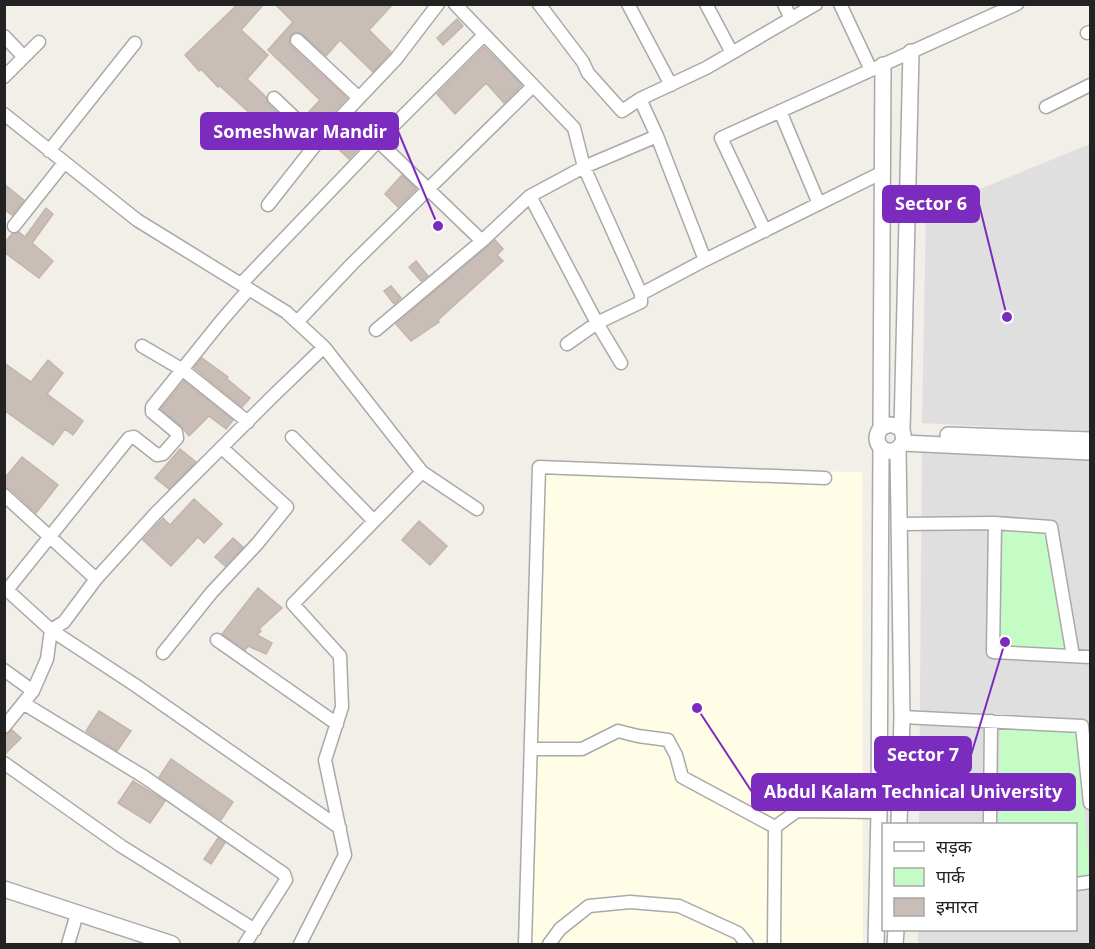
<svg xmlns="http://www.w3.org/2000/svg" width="1095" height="949" font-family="'Noto Sans','Noto Sans Devanagari',sans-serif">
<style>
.residential{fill:#e0dfdf}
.education{fill:#fffde5}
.park{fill:#c5fcc6}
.building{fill:#c8beb7;stroke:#c5b4aa;stroke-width:1.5}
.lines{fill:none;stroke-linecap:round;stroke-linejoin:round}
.minor-casing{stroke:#a9a9a9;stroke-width:15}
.tertiary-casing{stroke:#a9a9a9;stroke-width:18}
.minor{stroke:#fff;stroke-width:12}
.tertiary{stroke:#fff;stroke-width:15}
.leader{fill:none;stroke:#7b2cbf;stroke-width:2}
.callout-dot{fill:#7b2cbf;stroke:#fff;stroke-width:2}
.callout{fill:#7b2cbf;stroke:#7b2cbf;stroke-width:2}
.callout-label{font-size:18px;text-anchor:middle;font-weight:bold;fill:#fff}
</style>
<rect width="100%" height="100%" fill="#f2eee8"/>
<!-- residential -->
<path class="residential" d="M1090,144V432L922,423L926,211Z
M922,449L1090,459V944H918V930H1076V824H919Z"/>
<!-- education -->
<path class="education" d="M539,467L862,472L863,944H525Z"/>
<!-- park -->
<path class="park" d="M1003,531L1045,533L1067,649L1000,647Z
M1000,727L1077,730L1090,876L1076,877V824H998Z"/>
<!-- building -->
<path class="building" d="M238,4H264L241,30L268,55L247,79L266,97L268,104L297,131L285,145L220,86L218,87L201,69L199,71L185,55Z
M275,4H393L369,30L391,52L373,72L340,40L326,56L302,34L295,32L291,35L289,42L291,46L347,98L318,129L305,116L320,100L268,50L293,22Z
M457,19L463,26L443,45L437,38Z
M484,47L522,85L504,103L486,83L455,114L437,94Z
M347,123L366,141L349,159L330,141Z
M402,175L416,189L398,207L385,194Z
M4,184L24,200L12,215L4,209Z
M46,208L53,214L32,243L53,261L39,278L4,252V243L12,234L19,232L25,237Z
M495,240L503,249L497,255L503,261L438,320L439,322L411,341L396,324Z
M416,261L428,276L421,281L409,267Z
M391,286L401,298L394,304L384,291Z
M202,358L228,377L227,379L250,398L242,407L194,368Z
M48,360L63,373L47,394L83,421L73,435L65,429L53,445L4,410V363L31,382Z
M184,381L233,420L226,429L209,416L189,436L181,426L161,409Z
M180,449L196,462L169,489L155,478Z
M22,457L58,485L36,513L10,489L4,487V479Z
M194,499L222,524L204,543L198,537L171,566L143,540L163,518L170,525Z
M419,521L447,546L430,565L402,540Z
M233,538L243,547L225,566L215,557Z
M258,588L282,608L259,629L261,631L257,635L272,643L266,654L248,646L245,650L222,634Z
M99,711L131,731L117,751L86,731Z
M12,730L21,738L4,755V736Z
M171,759L233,802L221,820L159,777Z
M133,781L165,801L150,823L118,803Z
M218,838L225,843L211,864L204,859Z"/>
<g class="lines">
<defs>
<path id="minor" d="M455,4L574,128L584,167L641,294V302L597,323L530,196
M539,4L583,62L588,73L622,111L640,99L706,68L816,4
M628,4L671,85
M706,4L732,53
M784,4L791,19
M840,4L871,70
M1087,33L1090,32
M4,36L24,57
M297,40L359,98
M4,77L39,42
M274,98L313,135L320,139
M1046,107L1090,85
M780,111L819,204
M4,114L137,220L286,312L324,347L422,472L293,604L340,656L342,707L325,760L345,855L300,944
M657,136L705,260
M49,151L135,43
M268,205L320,139L396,59L438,4
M14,226L64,163
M765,231L721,138L1017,4
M482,241L378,141L484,35
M241,284L378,141L347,112
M249,289L222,320L152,407V412L176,432L177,438L163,454L157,455L134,437L129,438L7,590L51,630L135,685L340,828
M641,294L705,260L883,172
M297,322L353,263L533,86
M376,330L482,241L530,196L584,167L657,136L640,99
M567,344L597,323L621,363
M142,346L183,370L248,422
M292,437L374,521
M422,472L477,509
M4,495L96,579
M995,523L993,652L1090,657
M901,524L995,523L1051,527L1073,656
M217,640L337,724
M163,653L212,592L257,544L287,507L222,448
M4,670L33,691
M23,703L143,776L284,874L286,880L245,944
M902,717L1082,726L1090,803
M4,727L33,691L47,659L51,630L64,622L96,579L156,513L273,396L324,347
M531,749H582L618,731L638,736L668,740L676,755L682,777L775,827L797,811L879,812
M4,763L121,846L255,930
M990,824L991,721
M1076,884L1090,882
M68,944L77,914
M525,944L539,467L825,478
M549,944L560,929L589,906L630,902L679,906L738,933L747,944
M774,944L775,827"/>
<path id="tertiary" d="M881,428C889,423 895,424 902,430L904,440C894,463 867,446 881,428L883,65
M902,430L911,52
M948,435L1090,440
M903,443L1090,452
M898,449L902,717L899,824
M4,889L172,944
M876,944L879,812L881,448
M895,944L896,930"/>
</defs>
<!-- minor casing -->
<use href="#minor" class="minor-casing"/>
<!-- tertiary casing -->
<use href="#tertiary" class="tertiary-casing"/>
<!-- minor -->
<use href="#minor" class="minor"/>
<!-- tertiary -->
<use href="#tertiary" class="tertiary"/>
</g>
<!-- callouts -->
<path class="leader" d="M438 226L398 131M1007 317L979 204M1005 642L971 755M697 708L752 792"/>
<g class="callout-dot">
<circle cx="438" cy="226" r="6"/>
<circle cx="1007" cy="317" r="6"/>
<circle cx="1005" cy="642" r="6"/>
<circle cx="697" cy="708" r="6"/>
</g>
<g class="callout">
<rect x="201" y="113" width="197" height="36" rx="6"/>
<rect x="883" y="186" width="96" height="36" rx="6"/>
<rect x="875" y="737" width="96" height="36" rx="6"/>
<rect x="752" y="774" width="323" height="36" rx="6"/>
</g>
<g class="callout-label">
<text x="300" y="138">Someshwar Mandir</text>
<text x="931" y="210">Sector 6</text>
<text x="923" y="761">Sector 7</text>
<text x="913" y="798">Abdul Kalam Technical University</text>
</g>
<!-- border -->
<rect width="1095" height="949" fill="none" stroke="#222222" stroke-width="12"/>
<!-- legend -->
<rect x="882" y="823" width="195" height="108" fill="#ffffff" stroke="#a7a7a7" stroke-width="1.5"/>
<rect x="894" y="842" width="30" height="9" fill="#ffffff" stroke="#a7a7a7" stroke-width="1.5"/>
<text x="936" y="853" font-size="18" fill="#222222">सड़क</text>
<rect x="894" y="868" width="30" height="18" fill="#c5fcc6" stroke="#a7a7a7" stroke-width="1.5"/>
<text x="936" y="883" font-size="18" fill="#222222">पार्क</text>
<rect x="894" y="898" width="30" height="18" fill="#c8beb7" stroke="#a7a7a7" stroke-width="1.5"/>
<text x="936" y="913" font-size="18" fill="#222222">इमारत</text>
</svg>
